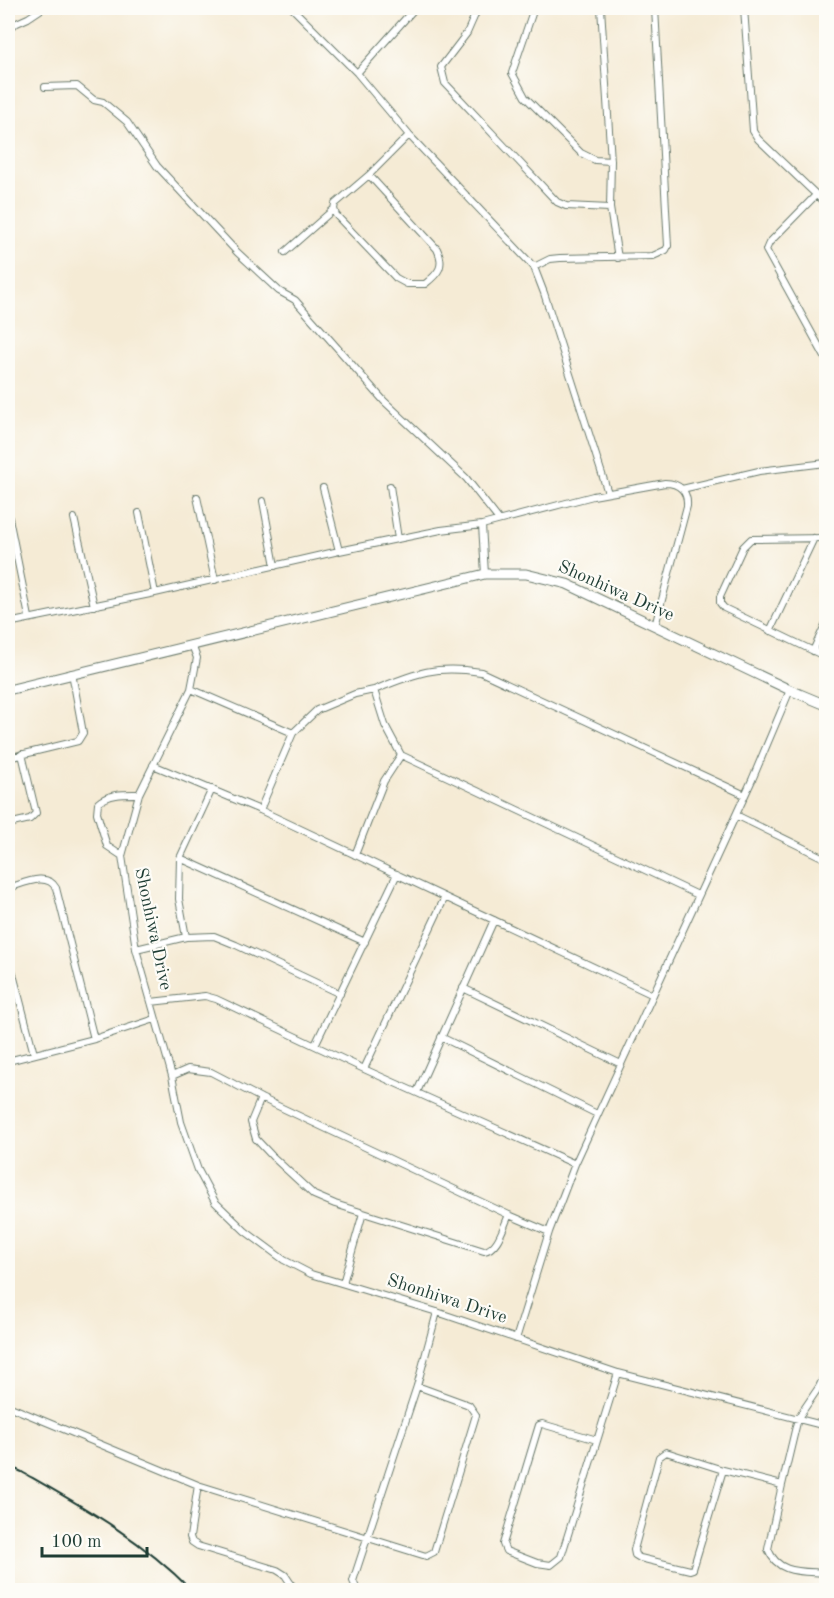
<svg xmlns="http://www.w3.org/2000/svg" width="834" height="1598" font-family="'Old Standard TT',serif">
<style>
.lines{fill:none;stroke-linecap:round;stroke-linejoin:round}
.street-casing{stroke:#6a7a6c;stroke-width:8}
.secondary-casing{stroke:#6a7a6c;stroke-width:11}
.street{stroke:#fff;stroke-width:6}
.secondary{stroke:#fff;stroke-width:9}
.rail{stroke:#1f3d34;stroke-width:2}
.labels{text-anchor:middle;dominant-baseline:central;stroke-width:4.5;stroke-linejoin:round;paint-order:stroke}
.street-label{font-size:18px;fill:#1f3d34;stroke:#fdfcf7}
</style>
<rect width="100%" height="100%" fill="#fdfcf7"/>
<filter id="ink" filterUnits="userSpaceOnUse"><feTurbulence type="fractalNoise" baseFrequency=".0167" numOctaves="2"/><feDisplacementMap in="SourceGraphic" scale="12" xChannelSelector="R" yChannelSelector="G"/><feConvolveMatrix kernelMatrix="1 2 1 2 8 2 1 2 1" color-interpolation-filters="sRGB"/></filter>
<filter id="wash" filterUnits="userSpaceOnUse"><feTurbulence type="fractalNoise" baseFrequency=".008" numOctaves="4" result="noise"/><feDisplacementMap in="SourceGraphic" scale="24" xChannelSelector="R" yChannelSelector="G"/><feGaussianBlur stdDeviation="1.35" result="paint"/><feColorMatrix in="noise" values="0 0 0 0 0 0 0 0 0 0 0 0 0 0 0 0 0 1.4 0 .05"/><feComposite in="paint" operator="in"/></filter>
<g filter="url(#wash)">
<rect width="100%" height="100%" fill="#f5ebd5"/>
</g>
<g filter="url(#ink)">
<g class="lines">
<defs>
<path id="street" d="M292,8L357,73L409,135L534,267L544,293L608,493
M478,8L467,33L441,67L445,83L557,202L566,206L610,208
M534,8L512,73L525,97L581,153L595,160L611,161
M601,8L611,161L610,208L618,258
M744,8L753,131L758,139L826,204
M8,27L28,18L43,8
M357,73L415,8
M45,87L77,86L94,100L103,102L127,122L157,166L237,252L279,291L295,300L384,401L466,478L499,520
M369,175L437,249C445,266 439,273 425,284H407L396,278L336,215L334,209L335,204L369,175L409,135
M816,195L769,243L766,250L826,359
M285,252L334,209
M534,267L550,259L560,258L653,256L666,250L668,246L655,8
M390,486L398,539
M323,488L339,551
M682,489L759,471L826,463
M197,497L215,580
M263,501L275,566
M139,513L155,593
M9,518L29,617
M74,518L94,606
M482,525L593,496L665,483C680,483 688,492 687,506L655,626
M826,538L751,539L743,547L720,597V603L724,608L826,657
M8,623L155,593L339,551L441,530L482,525L485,574
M770,631L814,538
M192,645L197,658L191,689L139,794L122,856L136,949L172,1076L181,1122L198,1170L215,1202L245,1231L284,1260L311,1274L437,1312L618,1373L826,1426
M813,651L826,623
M191,689L293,733
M374,690C416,673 434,665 481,672L745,795
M8,758L78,741L83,733L72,673
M153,765L260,810L653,995
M260,810L293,733L317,710L355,694L374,690L385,725L401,755L698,895
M736,815L826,859
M8,824L30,819L36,813L22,754
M355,855L384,781L401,755
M122,856L107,846L97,813L98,803C110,793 125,794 139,794
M180,858L365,942
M8,888C23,884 47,871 56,888L94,1039
M186,937L179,899L180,858L212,789
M136,949L186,937L214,936L236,945L340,994
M8,955L34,1054
M463,988L621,1064
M151,1002L205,996L216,999L364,1069L575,1164
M441,1037L597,1114
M315,1045L397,874
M8,1061L94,1039L155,1019
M364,1069L445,897
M172,1076L188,1069L211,1072L261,1098L509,1215L549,1232
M417,1092L494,920
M261,1098L251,1122L256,1139L272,1156L314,1195L335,1204L484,1251C498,1249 503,1227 509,1215
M343,1283L363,1213
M516,1339L549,1232L575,1164L752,780L790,690
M8,1406L198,1485L426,1556L434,1552L476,1415L469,1405L417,1386
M597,1440L542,1424L539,1425L503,1544L506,1551L537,1563L551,1565L561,1557L618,1373
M723,1470L693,1569L690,1570L640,1558L635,1555L634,1550L659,1457L666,1452L723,1470L782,1485L798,1418L819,1387L826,1372
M198,1485L190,1537L192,1542L198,1546L277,1570L285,1575L295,1590
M782,1485L768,1549C778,1575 803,1571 826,1573
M357,1590L353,1581L417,1386L437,1312"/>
<path id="secondary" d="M8,690L485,574H526L567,584L790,690L826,705"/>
</defs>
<!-- street casing -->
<use href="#street" class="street-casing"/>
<!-- secondary casing -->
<use href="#secondary" class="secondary-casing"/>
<!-- street -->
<use href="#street" class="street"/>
<!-- secondary -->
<use href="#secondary" class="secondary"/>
<!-- rail -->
<path class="rail" d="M8,1466L22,1472C85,1508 140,1538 191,1590"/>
</g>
</g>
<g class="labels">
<!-- street labels -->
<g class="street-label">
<text transform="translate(616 591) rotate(24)">Shonhiwa Drive</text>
<text transform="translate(153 929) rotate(78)">Shonhiwa Drive</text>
<text transform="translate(447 1299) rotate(18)">Shonhiwa Drive</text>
</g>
</g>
<!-- margin -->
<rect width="834" height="1598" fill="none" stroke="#fdfcf7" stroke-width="30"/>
<!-- scale -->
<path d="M42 1547v9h105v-9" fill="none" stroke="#1f3d34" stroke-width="3"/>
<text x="51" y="1547" font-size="18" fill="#1f3d34" stroke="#fdfcf7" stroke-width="4.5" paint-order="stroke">100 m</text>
</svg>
